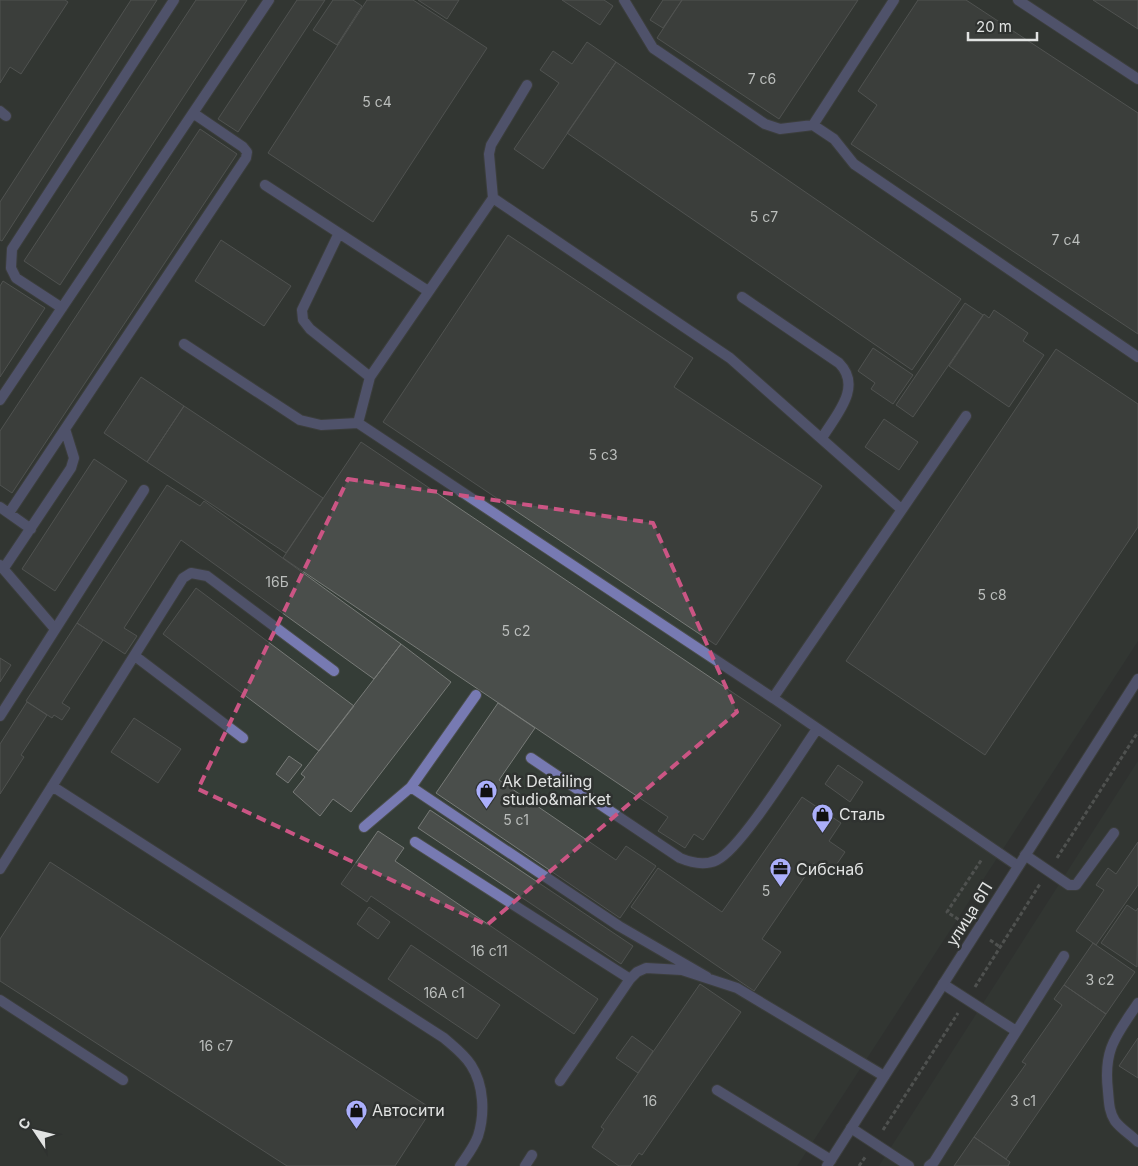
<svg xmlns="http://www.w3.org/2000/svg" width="1138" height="1166" font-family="Inter,sans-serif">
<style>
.built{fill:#353d37}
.building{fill:#4a4e4b;stroke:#777a77}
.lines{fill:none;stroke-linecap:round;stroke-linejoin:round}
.lane-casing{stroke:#4b4e4c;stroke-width:12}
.street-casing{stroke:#4b4e4c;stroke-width:12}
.path{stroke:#767977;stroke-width:3;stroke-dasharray:4 2.5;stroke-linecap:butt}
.lane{stroke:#777ab2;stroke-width:10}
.street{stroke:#777ab2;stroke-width:10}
.marked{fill:none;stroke:#cb5584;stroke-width:4;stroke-dasharray:10 6;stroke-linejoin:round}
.labels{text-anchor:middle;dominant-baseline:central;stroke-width:5;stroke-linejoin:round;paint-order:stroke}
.number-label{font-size:14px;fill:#bbbebc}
.poi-label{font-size:16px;fill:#e1e3e2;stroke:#2f3230;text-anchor:start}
.street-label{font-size:16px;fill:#e1e3e2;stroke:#2f3230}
</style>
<rect width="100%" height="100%" fill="#2f3230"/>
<!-- built -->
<path class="built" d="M0,0H1138V641L797,1166H0Z
M1138,761V1166H879Z"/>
<!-- building -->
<path class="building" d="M0,0H65L68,2L21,74L10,67L0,83Z
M131,0H157L2,241L0,240V202Z
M196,0H247L60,285L24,261Z
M297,0H325L238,132L218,119Z
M333,0H353L362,6L337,45L313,30Z
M367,0H413L487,48L373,222L268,153Z
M418,0H459L447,19Z
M562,0H604L613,6L600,25Z
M663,0H682L663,28L650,20Z
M682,0H858L779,119L657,38Z
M918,0H966L1138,113V334L851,144L877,105L858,91Z
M1093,0H1138V29Z
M587,42L616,62L543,169L514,149L559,83L540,70L553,51L572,64Z
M616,62L961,299L912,370L567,133Z
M200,129L237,154L12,493L0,485V431Z
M508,235L693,358L674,387L822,486L716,645L383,422Z
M221,240L291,286L264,326L195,281Z
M3,281L45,308L0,377V286Z
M965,303L983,315L913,417L896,405Z
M994,310L1028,333L1023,341L1044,355L1009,407L949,366L984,314L989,318Z
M873,348L913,375L893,404L871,389L875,383L858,371Z
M1056,349L1138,404V527L985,755L846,661Z
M141,377L184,406L147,462L104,433Z
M184,406L323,498L286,553L147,462Z
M884,419L918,442L899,470L865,447Z
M361,442L781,725L703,840L694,834L685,848L658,831L668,817L283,558Z
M94,459L127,481L55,591L22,569Z
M167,485L200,506L204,501L401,644L374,679L181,540L124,628L137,636L125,654L77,623Z
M196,588L354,706L319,751L163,634Z
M77,623L103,640L62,703L70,708L62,720L54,715L52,718L26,701Z
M401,644L451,682L351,812L333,799L320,816L293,792L305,777L301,774Z
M0,658L11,665L0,682Z
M27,702L47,715L21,755L24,757L0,794V744Z
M498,703L535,728L499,780L616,860L626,846L656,866L620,918L436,793Z
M134,718L181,749L158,783L111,752Z
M289,756L302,765L288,783L276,774Z
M838,765L863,782L850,802L825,784Z
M802,797L841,823L829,841L845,852L830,874L814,863L762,939L781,952L754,991L631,907L658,868L722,912Z
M430,810L633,946L621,964L418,828Z
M378,831L404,848L395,861L598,999L574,1034L371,896L367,902L341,884Z
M1138,842V885L1096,945L1076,931L1104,890L1096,885L1108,868L1116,874Z
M50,862L432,1109L395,1166H287L0,981V939Z
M1127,905L1136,911L1138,908L1137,967L1101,943Z
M369,907L390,922L378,939L357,924Z
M1093,943L1135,972L1106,1014L1064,985Z
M411,945L500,1005L477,1039L388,979Z
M700,984L741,1012L642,1155L639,1153L630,1166H619L592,1147L604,1129L601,1127Z
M1064,985L1106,1014L1006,1159L974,1137L1026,1064L1022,1062L1062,1005L1054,999Z
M632,1036L653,1051L638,1073L616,1058Z
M1138,1038V1078L1119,1066Z
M974,1137L1010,1162L1008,1166H954Z"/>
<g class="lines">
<defs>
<path id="lane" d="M624,0L653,48L765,124L780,129L813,125
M894,0L813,125L834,139L854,164L1138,357
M1018,0L1138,79
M0,111L6,116
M265,185L428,291
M493,198L730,358L901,509
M339,233L302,310L303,320L310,329L370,377
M742,297L839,363C863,387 836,415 822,438
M62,308L16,278L11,268L12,249L174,0
M184,344L300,420L321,425L358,423L773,698
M0,400L269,0
M966,416L773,698L1018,866
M358,423L370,377L493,198L489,154L491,145L527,85
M0,507L31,529
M9,513L65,429
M0,565L55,629
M4,568L71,468L74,458L65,429L246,158L247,152L243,147L193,113
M135,656L243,738
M476,695L411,787L619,926L707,977
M0,716L144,490
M531,758L680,858C692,863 705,866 717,860C741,849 798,756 817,729
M52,786L444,1038C453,1046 464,1054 471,1065C484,1085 485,1114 478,1136C474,1147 466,1157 460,1166
M364,827L411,787
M415,842L630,979
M1025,855L1069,885H1076L1114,833
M0,869L183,578L191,573L207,576L334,671
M943,984L1016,1031
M0,1000L123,1080
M1138,1003C1116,1036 1103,1049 1108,1091C1109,1102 1109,1112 1115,1121C1121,1129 1131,1135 1138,1142
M560,1081L630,979L637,972L646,968L682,970L737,988L884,1076
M717,1090L831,1160
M851,1128L909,1166
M525,1166L532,1155
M929,1166L934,1162L1064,956"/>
<path id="street" d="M827,1166L1138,679"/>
</defs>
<!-- lane casing -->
<use href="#lane" class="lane-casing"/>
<!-- street casing -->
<use href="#street" class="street-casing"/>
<!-- path -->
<path class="path" d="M1057,858L1138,732
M964,923L947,912L982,859
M990,940L1000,947
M975,987L1040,884
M883,1130L958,1013
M859,1166L866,1156"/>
<!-- lane -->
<use href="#lane" class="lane"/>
<!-- street -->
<use href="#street" class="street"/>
</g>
<!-- marked area -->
<path d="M0 0H1138V1166H0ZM348,479L653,523L737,712L487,925L198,789Z" fill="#2f3230" fill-opacity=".55" fill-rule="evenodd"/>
<path class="marked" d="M348,479L653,523L737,712L487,925L198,789Z"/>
<!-- icons -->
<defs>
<symbol id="shop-pin" viewBox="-11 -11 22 30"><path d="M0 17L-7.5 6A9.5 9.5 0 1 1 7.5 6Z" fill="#abaffb" stroke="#2f3230"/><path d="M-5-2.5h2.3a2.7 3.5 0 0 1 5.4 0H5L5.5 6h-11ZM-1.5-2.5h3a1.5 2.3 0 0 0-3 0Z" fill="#111"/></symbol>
<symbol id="office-pin" viewBox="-11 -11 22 30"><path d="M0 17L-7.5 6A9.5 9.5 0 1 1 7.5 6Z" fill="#abaffb" stroke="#2f3230"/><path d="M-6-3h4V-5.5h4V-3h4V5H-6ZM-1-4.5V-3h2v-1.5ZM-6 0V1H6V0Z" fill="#111"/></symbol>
</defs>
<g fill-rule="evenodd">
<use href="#shop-pin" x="474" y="778" width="25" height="34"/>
<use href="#shop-pin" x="810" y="802" width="25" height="34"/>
<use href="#office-pin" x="768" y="856" width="25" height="34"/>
<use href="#shop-pin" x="344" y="1098" width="25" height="34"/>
</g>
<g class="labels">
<!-- number labels -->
<g class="number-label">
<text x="762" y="78">7 с6</text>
<text x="377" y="101">5 с4</text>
<text x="764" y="216">5 с7</text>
<text x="1066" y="239">7 с4</text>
<text x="603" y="454">5 с3</text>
<text x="277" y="581">16Б</text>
<text x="992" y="594">5 с8</text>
<text x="516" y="630">5 с2</text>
<text x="516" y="819">5 с1</text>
<text x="766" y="890">5</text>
<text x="489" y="950">16 с11</text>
<text x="1100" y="979">3 с2</text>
<text x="444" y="992">16А с1</text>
<text x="216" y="1045">16 с7</text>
<text x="650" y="1100">16</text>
<text x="1023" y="1100">3 с1</text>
</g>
<!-- poi labels -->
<g class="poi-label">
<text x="502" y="781">Ak Detailing<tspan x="502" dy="18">studio&amp;market</tspan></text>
<text x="839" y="814">Сталь</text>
<text x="796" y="869">Сибснаб</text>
<text x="372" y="1110">Автосити</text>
</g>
<!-- street labels -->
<g class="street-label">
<text transform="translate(969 914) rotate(-58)">улица 6П</text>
</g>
</g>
<!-- north arrow -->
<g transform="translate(35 1131) rotate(305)" stroke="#2f3230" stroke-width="4" paint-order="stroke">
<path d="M0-4L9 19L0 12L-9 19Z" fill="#e1e3e2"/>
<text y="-8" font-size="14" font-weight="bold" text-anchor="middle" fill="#e1e3e2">С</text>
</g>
<!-- scale -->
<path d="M968 32v8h69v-8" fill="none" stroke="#e1e3e2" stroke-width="2.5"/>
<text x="976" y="32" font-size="15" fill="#e1e3e2" stroke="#2f3230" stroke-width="4" paint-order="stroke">20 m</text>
</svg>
